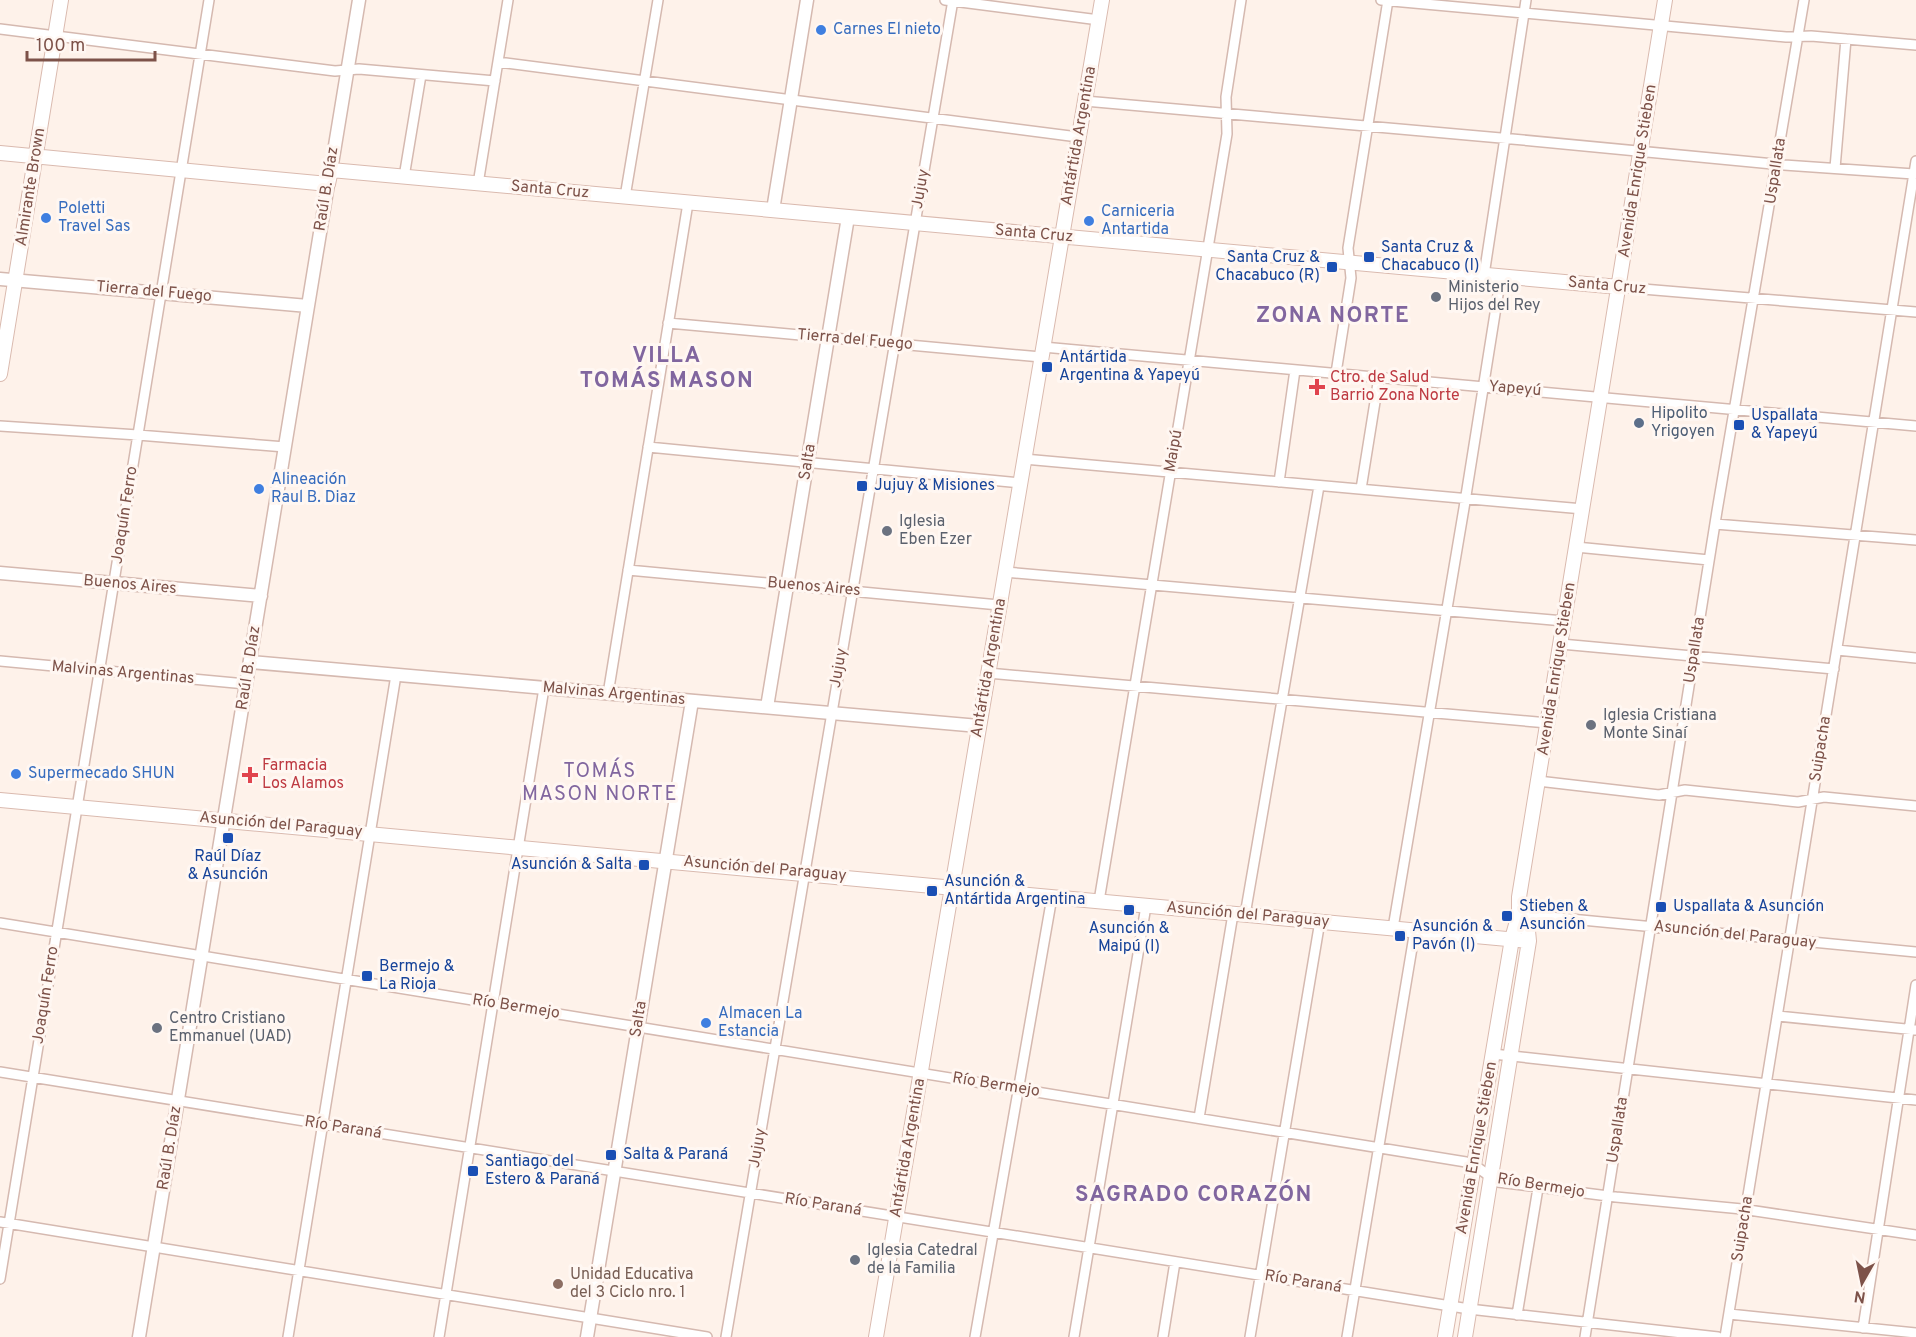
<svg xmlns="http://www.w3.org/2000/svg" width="1916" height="1337" font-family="Overpass,sans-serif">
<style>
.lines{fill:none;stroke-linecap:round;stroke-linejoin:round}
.minor-casing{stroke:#d5b9b0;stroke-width:12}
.tertiary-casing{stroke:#d5b9b0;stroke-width:15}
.secondary-casing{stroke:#dabaaf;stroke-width:16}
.minor{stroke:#fff;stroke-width:9}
.tertiary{stroke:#fff;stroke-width:12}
.secondary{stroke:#fff;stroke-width:14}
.shop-dot{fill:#3f7fe0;stroke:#fff7f2;stroke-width:2}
.transit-dot{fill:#1a4fb4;stroke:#fff7f2;stroke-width:2}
.worship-dot{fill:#6b7280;stroke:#fff7f2;stroke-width:2}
.health-dot{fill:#e0444e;stroke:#fff7f2;stroke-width:2}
.service-dot{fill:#5c6f8a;stroke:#fff7f2;stroke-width:2}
.education-dot{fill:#8d6e63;stroke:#fff7f2;stroke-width:2}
.labels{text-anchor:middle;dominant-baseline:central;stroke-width:6;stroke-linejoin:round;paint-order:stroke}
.shop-label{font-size:16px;fill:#366cbe;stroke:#fff7f2;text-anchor:start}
.street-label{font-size:16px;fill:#7d5249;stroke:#fff7f2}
.transit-label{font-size:16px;fill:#164399;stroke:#fff7f2;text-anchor:start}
.worship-label{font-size:16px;fill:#5b616d;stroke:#fff7f2;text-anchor:start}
.health-label{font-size:16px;fill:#be3a42;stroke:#fff7f2;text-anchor:start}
.service-label{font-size:16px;fill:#4e5e75;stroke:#fff7f2;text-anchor:start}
.education-label{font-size:16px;fill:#785e54;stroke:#fff7f2;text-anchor:start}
.quarter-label{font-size:20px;letter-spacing:1.5px;fill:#81669f;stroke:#fff7f2}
.district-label{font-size:22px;font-weight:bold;letter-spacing:1.5px;fill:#81669f;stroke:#fff7f2}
</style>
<rect width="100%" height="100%" fill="#fef2ea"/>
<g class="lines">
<defs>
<path id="minor" d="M945,0L1099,20
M1381,0L1786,37L1811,36L1916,45
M0,29L335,71L359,69L495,81
M498,62L1078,137
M1085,101L1512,139L1784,165L1914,174
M1835,168L1846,39
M404,177L421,75
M478,184L508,0
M625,197L658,0
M1484,275L1526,0
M1619,287L1916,312
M668,323L1041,357
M1043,347L1916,426
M1336,373L1351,278L1348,248L1388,0
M0,426L138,435L285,447
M648,447L1020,483
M1024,459L1583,509
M1279,482L1295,370
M1361,489L1379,377
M1715,524L1916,540
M1576,547L1709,560
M628,570L999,605
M1005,572L1564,621
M1561,644L1834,669
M1837,650L1916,658
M0,661L246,684
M988,673L1548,723
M608,694L688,203
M1538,781L1659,795L1685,790L1798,802L1824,797L1916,806
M1099,901L1227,134L1226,97L1241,0
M1519,914L1916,952
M1245,915L1319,486
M0,923L1466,1162L1474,1165L1498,1182L1616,1197L1742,1209L1916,1235
M1393,928L1464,508L1501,276
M1777,1016L1916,1030
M1493,1054L1916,1100
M0,1072L1469,1309L1718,1337
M1199,1118L1233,914
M0,1222L707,1337
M0,1279L209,0
M1729,1314L1916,1333
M1517,1315L1538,1188
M1863,1328L1916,985
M288,1337L396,675
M439,1337L544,688
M726,1337L953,0
M975,1337L1052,897
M1074,1337L1146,906
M1163,1337L1175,1262
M1250,1337L1320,921
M1347,1337L1415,930
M1585,1337L1717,511L1804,0
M1725,1337L1916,161"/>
<path id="tertiary" d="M331,170L359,0
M773,210L807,0
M0,279L308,306
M0,573L261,596
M250,662L979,726
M767,707L848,217
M139,1337L328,184
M587,1337L692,701"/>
<path id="secondary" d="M0,153L328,184L331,170L1619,287
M0,374L61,0
M0,800L1529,941
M876,1337L1102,0
M1445,1337L1512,939L1519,914V897L1665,0
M1465,1337L1529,941L1528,931L1519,914"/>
</defs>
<!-- minor casing -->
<use href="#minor" class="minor-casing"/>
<!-- tertiary casing -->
<use href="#tertiary" class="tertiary-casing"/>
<!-- secondary casing -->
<use href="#secondary" class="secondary-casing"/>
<!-- minor -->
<use href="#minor" class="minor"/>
<!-- tertiary -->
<use href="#tertiary" class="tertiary"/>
<!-- secondary -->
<use href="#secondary" class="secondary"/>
</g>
<!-- markers -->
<g class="shop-dot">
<circle cx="821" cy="30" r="6"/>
<circle cx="46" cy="218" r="6"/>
<circle cx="1089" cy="221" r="6"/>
<circle cx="259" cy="489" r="6"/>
<circle cx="16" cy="774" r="6"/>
<circle cx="706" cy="1023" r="6"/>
</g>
<g class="transit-dot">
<rect x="1363" y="251" width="12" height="12" rx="3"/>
<rect x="1326" y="261" width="12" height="12" rx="3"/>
<rect x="1041" y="361" width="12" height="12" rx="3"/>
<rect x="1733" y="419" width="12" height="12" rx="3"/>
<rect x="856" y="480" width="12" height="12" rx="3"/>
<rect x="222" y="832" width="12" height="12" rx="3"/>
<rect x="638" y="859" width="12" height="12" rx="3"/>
<rect x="926" y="885" width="12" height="12" rx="3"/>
<rect x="1655" y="901" width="12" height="12" rx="3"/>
<rect x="1123" y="904" width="12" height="12" rx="3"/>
<rect x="1501" y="910" width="12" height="12" rx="3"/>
<rect x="1394" y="930" width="12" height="12" rx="3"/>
<rect x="361" y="970" width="12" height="12" rx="3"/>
<rect x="605" y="1149" width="12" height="12" rx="3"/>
<rect x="467" y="1165" width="12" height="12" rx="3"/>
</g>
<g class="worship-dot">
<circle cx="1436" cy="297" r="6"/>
<circle cx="887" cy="531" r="6"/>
<circle cx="1591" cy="725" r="6"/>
<circle cx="157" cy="1028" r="6"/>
<circle cx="855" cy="1260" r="6"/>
</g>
<g class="health-dot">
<path d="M1314 378h6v6h6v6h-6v6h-6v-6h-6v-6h6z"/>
<path d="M247 766h6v6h6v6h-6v6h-6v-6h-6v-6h6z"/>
</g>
<circle class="service-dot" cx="1639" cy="423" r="6"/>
<circle class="education-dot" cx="558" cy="1284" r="6"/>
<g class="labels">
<!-- shop labels -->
<g class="shop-label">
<text x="833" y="30">Carnes El nieto</text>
<text x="58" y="209">Poletti<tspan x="58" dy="18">Travel Sas</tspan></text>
<text x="1101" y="212">Carniceria<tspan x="1101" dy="18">Antartida</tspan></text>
<text x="271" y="480">Alineación<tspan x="271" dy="18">Raul B. Diaz</tspan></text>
<text x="28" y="774">Supermecado SHUN</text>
<text x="718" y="1014">Almacen La<tspan x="718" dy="18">Estancia</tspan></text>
</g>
<!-- street labels -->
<g class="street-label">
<text transform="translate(1079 136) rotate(-80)">Antártida Argentina</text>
<text transform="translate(1638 171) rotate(-81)">Avenida Enrique Stieben</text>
<text transform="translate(1776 171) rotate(-81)">Uspallata</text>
<text transform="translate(31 187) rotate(-81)">Almirante Brown</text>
<text transform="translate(327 189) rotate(-81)">Raúl B. Díaz</text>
<text transform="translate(921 189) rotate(-80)">Jujuy</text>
<text transform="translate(550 190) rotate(5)">Santa Cruz</text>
<text transform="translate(1034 234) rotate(5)">Santa Cruz</text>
<text transform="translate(1607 286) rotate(5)">Santa Cruz</text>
<text transform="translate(154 292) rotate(5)">Tierra del Fuego</text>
<text transform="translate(855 340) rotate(5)">Tierra del Fuego</text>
<text transform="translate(1515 389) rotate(5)">Yapeyú</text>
<text transform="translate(1174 451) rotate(-80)">Maipú</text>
<text transform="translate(808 462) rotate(-81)">Salta</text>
<text transform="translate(125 515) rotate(-81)">Joaquín Ferro</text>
<text transform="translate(130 585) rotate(5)">Buenos Aires</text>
<text transform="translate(814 587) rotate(5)">Buenos Aires</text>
<text transform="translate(1695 650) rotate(-81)">Uspallata</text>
<text transform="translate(249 668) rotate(-81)">Raúl B. Díaz</text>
<text transform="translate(839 668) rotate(-80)">Jujuy</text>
<text transform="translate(989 668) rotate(-80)">Antártida Argentina</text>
<text transform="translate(1557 669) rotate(-81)">Avenida Enrique Stieben</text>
<text transform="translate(123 673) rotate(5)">Malvinas Argentinas</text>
<text transform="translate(614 694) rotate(5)">Malvinas Argentinas</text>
<text transform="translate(1821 749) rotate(-81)">Suipacha</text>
<text transform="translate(281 825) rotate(5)">Asunción del Paraguay</text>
<text transform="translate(765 869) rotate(5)">Asunción del Paraguay</text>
<text transform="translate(1248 915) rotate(5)">Asunción del Paraguay</text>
<text transform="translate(1735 935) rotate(6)">Asunción del Paraguay</text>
<text transform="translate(46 995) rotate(-81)">Joaquín Ferro</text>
<text transform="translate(516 1007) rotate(9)">Río Bermejo</text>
<text transform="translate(639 1019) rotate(-81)">Salta</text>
<text transform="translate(996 1085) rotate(9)">Río Bermejo</text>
<text transform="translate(343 1128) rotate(9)">Río Paraná</text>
<text transform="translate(1618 1130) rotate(-81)">Uspallata</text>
<text transform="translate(170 1148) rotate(-81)">Raúl B. Díaz</text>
<text transform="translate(758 1148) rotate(-80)">Jujuy</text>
<text transform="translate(908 1148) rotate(-80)">Antártida Argentina</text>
<text transform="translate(1477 1148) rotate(-80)">Avenida Enrique Stieben</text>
<text transform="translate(1541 1186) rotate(9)">Río Bermejo</text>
<text transform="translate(823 1205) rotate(9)">Río Paraná</text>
<text transform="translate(1743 1229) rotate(-81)">Suipacha</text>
<text transform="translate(1303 1282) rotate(9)">Río Paraná</text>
</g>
<!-- transit labels -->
<g class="transit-label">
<text x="1381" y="248">Santa Cruz &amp;<tspan x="1381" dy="18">Chacabuco (I)</tspan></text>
<text x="1320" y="258" text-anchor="end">Santa Cruz &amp;<tspan x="1320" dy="18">Chacabuco (R)</tspan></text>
<text x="1059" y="358">Antártida<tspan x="1059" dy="18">Argentina &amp; Yapeyú</tspan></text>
<text x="1751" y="416">Uspallata<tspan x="1751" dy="18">&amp; Yapeyú</tspan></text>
<text x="874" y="486">Jujuy &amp; Misiones</text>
<text x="228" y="857" text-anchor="middle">Raúl Díaz<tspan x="228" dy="18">&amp; Asunción</tspan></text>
<text x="632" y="865" text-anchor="end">Asunción &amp; Salta</text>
<text x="944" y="882">Asunción &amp;<tspan x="944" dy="18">Antártida Argentina</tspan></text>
<text x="1519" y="907">Stieben &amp;<tspan x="1519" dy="18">Asunción</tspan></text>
<text x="1673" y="907">Uspallata &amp; Asunción</text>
<text x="1412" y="927">Asunción &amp;<tspan x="1412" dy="18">Pavón (I)</tspan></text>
<text x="1129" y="929" text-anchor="middle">Asunción &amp;<tspan x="1129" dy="18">Maipú (I)</tspan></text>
<text x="379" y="967">Bermejo &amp;<tspan x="379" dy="18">La Rioja</tspan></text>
<text x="623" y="1155">Salta &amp; Paraná</text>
<text x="485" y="1162">Santiago del<tspan x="485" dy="18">Estero &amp; Paraná</tspan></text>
</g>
<!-- worship labels -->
<g class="worship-label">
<text x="1448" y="288">Ministerio<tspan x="1448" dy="18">Hijos del Rey</tspan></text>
<text x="899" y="522">Iglesia<tspan x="899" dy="18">Eben Ezer</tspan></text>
<text x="1603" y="716">Iglesia Cristiana<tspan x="1603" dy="18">Monte Sinaí</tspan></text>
<text x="169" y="1019">Centro Cristiano<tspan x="169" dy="18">Emmanuel (UAD)</tspan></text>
<text x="867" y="1251">Iglesia Catedral<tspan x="867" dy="18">de la Familia</tspan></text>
</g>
<!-- health labels -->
<g class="health-label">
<text x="1330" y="378">Ctro. de Salud<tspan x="1330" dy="18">Barrio Zona Norte</tspan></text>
<text x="262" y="766">Farmacia<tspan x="262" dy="18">Los Alamos</tspan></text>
</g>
<!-- service labels -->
<g class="service-label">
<text x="1651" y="414">Hipolito<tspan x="1651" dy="18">Yrigoyen</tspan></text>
</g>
<!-- education labels -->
<g class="education-label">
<text x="570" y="1275">Unidad Educativa<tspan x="570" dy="18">del 3 Ciclo nro. 1</tspan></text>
</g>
<!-- quarter labels -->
<g class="quarter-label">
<text x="600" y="772">TOMÁS<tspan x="600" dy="23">MASON NORTE</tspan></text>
</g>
<!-- district labels -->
<g class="district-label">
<text x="1333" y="316">ZONA NORTE</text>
<text x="667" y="356">VILLA<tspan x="667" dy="25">TOMÁS MASON</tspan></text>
<text x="1194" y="1195">SAGRADO CORAZÓN</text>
</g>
</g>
<!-- north arrow -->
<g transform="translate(1862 1283) rotate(189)" stroke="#fff7f2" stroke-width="4.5" paint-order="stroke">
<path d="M0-4.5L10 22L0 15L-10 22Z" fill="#7d5249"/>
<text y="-9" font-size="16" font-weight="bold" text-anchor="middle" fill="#7d5249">N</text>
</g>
<!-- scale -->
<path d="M27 51v9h128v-9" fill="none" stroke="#7d5249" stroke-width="3"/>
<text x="36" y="51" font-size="18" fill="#7d5249" stroke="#fff7f2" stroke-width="4.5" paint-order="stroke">100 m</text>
</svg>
